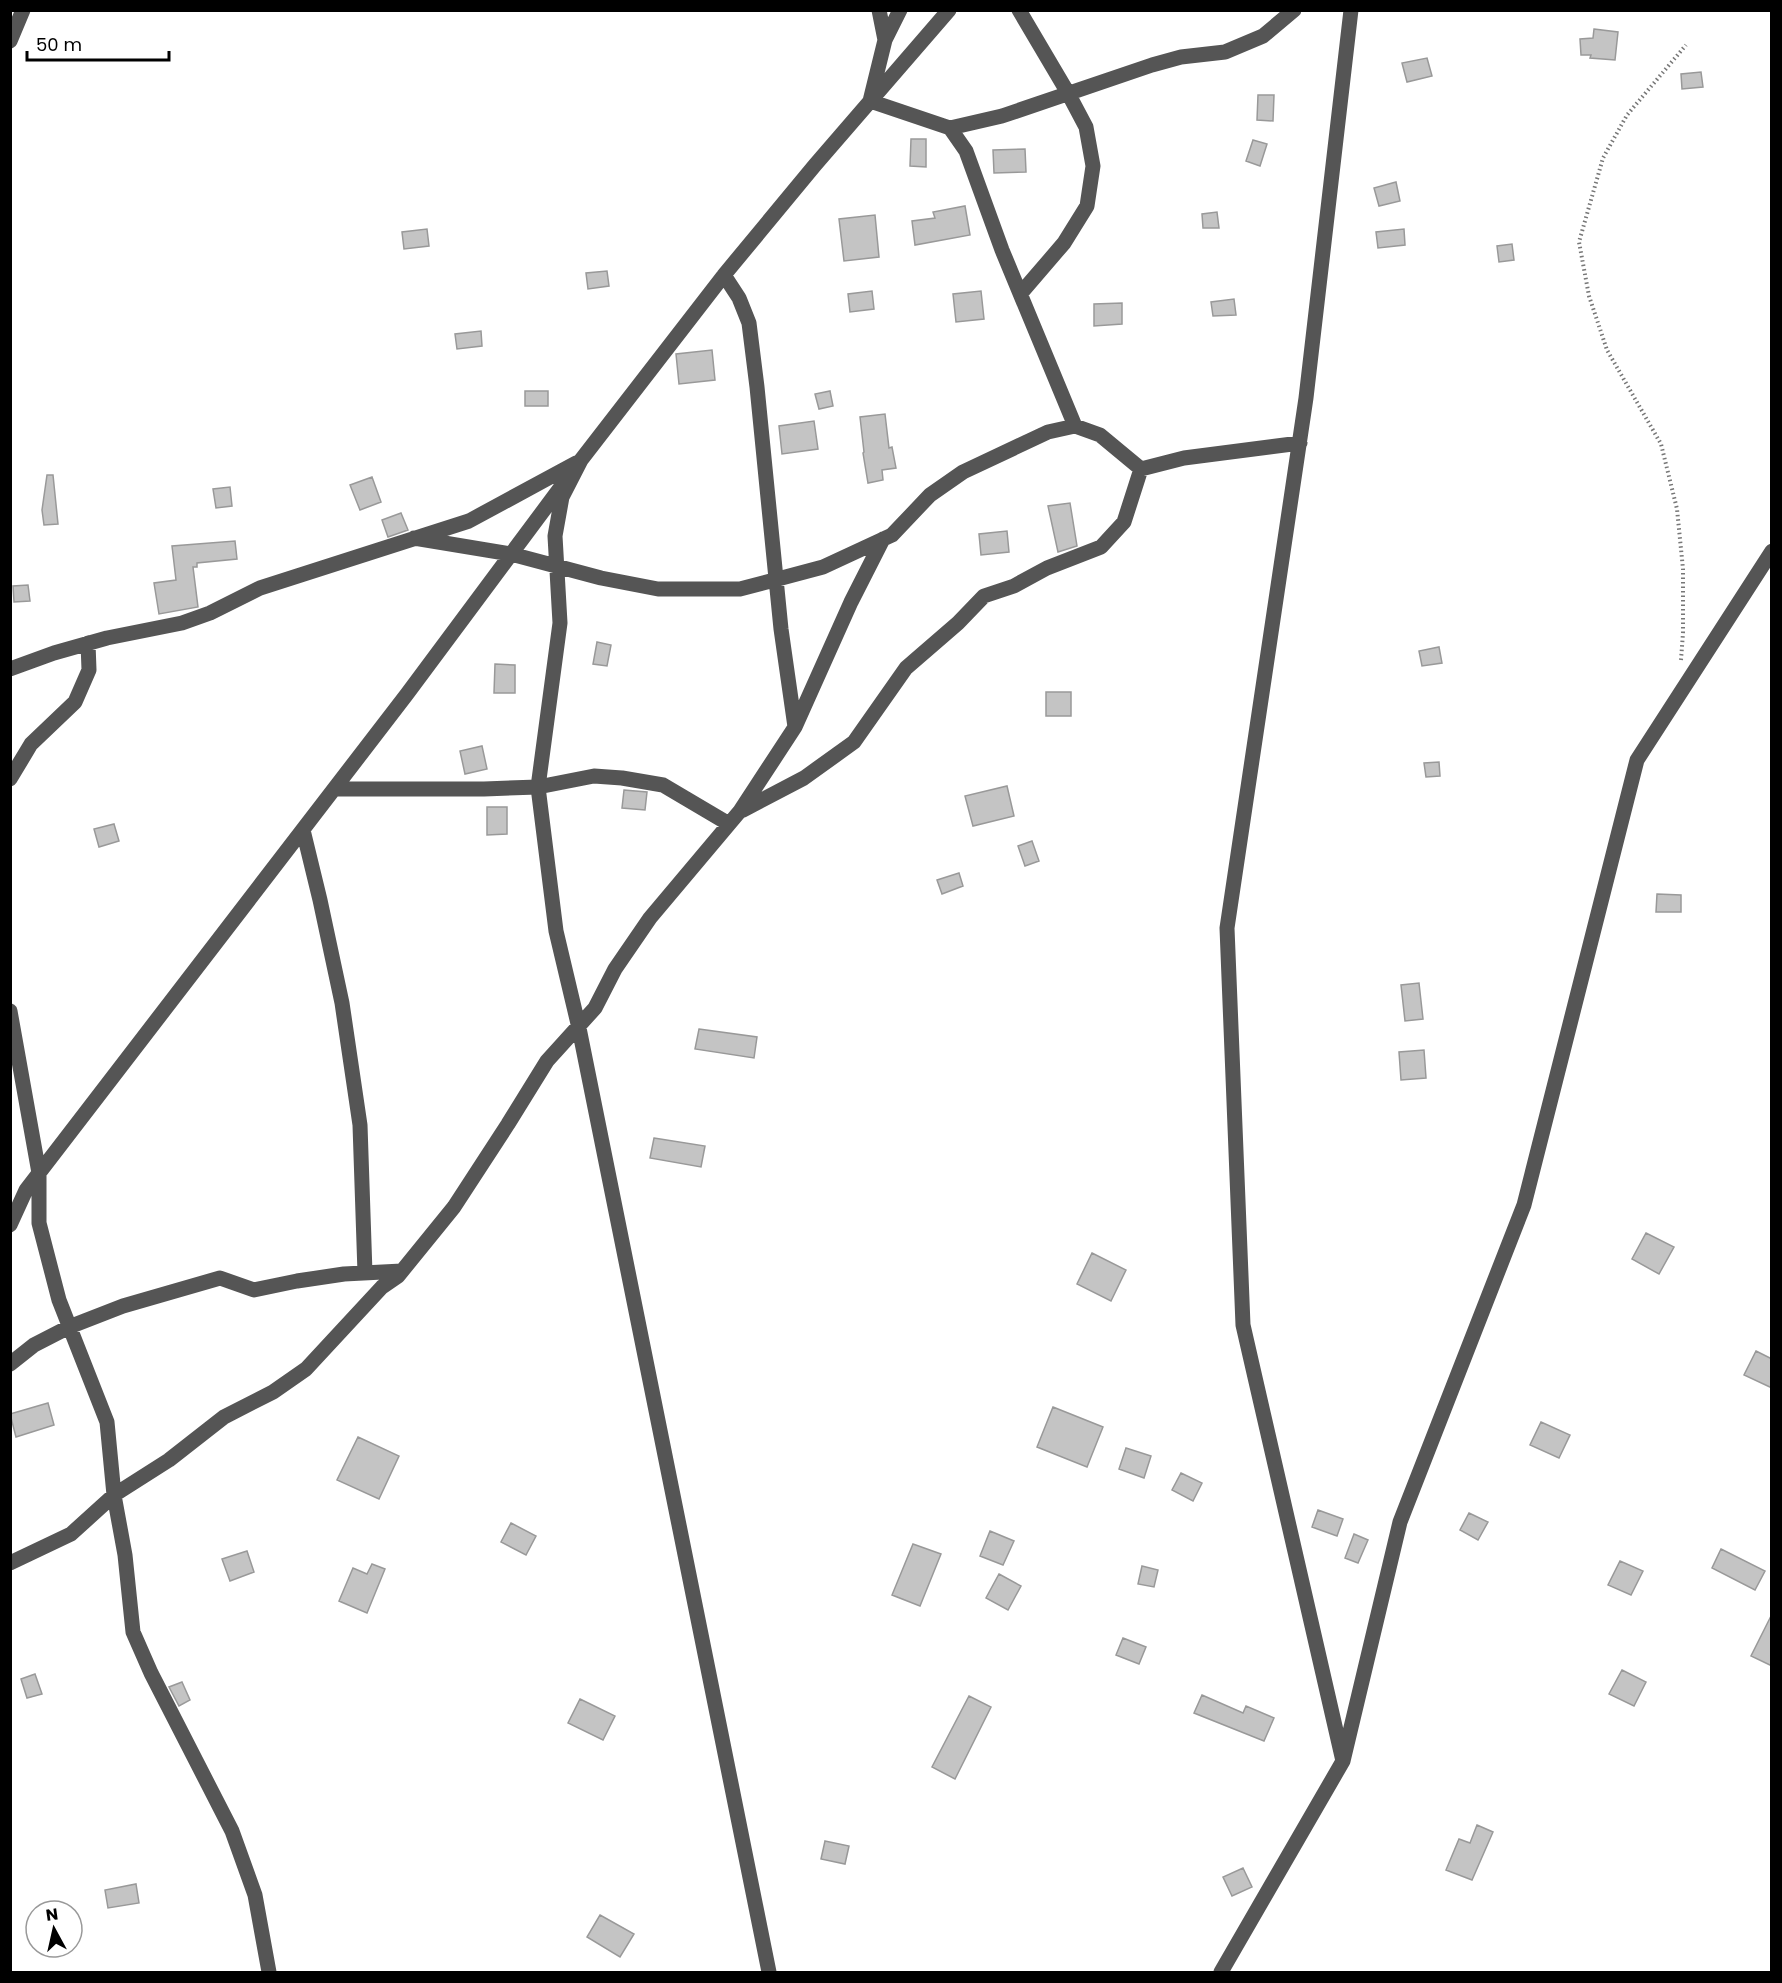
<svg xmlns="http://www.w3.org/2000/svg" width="1782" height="1983" font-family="Poppins,sans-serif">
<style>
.building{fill:#c4c4c4;stroke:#999;stroke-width:1.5}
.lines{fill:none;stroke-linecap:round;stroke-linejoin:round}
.path{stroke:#777;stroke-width:4;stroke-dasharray:1.5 3;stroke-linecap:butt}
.minor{stroke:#555;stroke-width:15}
</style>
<rect width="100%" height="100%" fill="#fff"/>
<!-- building -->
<path class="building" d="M1594,29L1618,32L1615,60L1590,58L1591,55H1581L1580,39L1593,38Z
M1427,58L1432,76L1407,82L1402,63Z
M1701,72L1703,87L1682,89L1681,74Z
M1258,95H1274L1273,121L1257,120Z
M911,139H926V167L910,166Z
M1253,140L1267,144L1260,166L1246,161Z
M1025,149L1026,172L994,173L993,150Z
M1396,182L1400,201L1379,206L1374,188Z
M965,206L970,235L915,245L912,221L935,218L933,212Z
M1217,212L1219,228H1203L1202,214Z
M875,215L879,257L844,261L839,219Z
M427,229L429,246L404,249L402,232Z
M1404,229L1405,245L1378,248L1376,232Z
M1512,244L1514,260L1499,262L1497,246Z
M607,271L609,286L588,289L586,273Z
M872,291L874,309L850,312L848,294Z
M981,291L984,319L956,322L953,294Z
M1234,299L1236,315L1213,316L1211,302Z
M1122,303V324L1094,326V304Z
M481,331L482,346L457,349L455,334Z
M712,350L715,380L679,384L676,354Z
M525,391H548V406H525Z
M830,391L833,406L819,409L815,394Z
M885,414L889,448L892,447L896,468L882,470L883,480L868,483L863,453L864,452L860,417Z
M814,421L818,449L782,454L779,426Z
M47,475H53L58,524L44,525L42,510Z
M372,477L381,502L360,510L350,485Z
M230,487L232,506L216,508L213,489Z
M1070,503L1077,546L1058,552L1048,506Z
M401,513L408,530L388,537L382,520Z
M1007,531L1009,552L981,555L979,534Z
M235,541L237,559L197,563V567H193L198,607L159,614L154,583L176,580L172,546Z
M28,585L30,601L14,602L13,586Z
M597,642L611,645L607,666L593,664Z
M1439,647L1442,663L1422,666L1419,651Z
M495,664L515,665V693H494Z
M1046,692H1071V716H1046Z
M482,746L487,769L465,774L460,751Z
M1439,762L1440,776L1426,777L1424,763Z
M1007,786L1014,816L973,826L965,796Z
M624,790L647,792L645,810L622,808Z
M487,807H507V834L487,835Z
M114,824L119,841L99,847L94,829Z
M1032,841L1039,861L1025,866L1018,846Z
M959,873L963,886L942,894L937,880Z
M1657,894L1681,895V912H1656Z
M1419,983L1423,1019L1405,1021L1401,985Z
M699,1029L757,1037L754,1058L695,1049Z
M1424,1050L1426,1078L1401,1080L1399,1052Z
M654,1138L705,1146L701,1167L650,1158Z
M1646,1233L1674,1247L1659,1274L1632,1259Z
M1092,1253L1126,1270L1111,1301L1077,1284Z
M1756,1351L1772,1359V1388L1744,1375Z
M48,1403L54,1425L16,1437L10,1414Z
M1053,1407L1103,1427L1087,1467L1037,1447Z
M1541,1422L1570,1435L1559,1458L1530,1445Z
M358,1437L399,1456L379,1499L337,1480Z
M1126,1448L1151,1456L1144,1478L1119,1469Z
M1181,1473L1202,1483L1193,1501L1172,1490Z
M1318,1510L1343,1519L1337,1536L1312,1527Z
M1469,1513L1488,1522L1478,1540L1460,1530Z
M511,1523L536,1536L526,1555L501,1542Z
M990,1531L1014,1541L1003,1565L980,1556Z
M1354,1534L1368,1540L1358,1563L1345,1558Z
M913,1544L941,1554L920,1606L892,1595Z
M1721,1549L1765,1571L1755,1590L1712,1568Z
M247,1551L254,1572L230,1581L222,1559Z
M1620,1561L1643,1571L1631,1595L1608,1585Z
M372,1564L385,1569L367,1613L339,1601L353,1568L367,1574Z
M1142,1566L1158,1570L1154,1587L1138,1584Z
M999,1574L1021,1586L1008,1610L986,1598Z
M1772,1614V1666L1751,1656Z
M1123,1638L1146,1647L1139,1664L1116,1655Z
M1622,1670L1646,1682L1634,1706L1609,1694Z
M35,1674L42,1694L27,1698L21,1679Z
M182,1682L190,1700L179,1706L169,1687Z
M1202,1695L1243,1713L1246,1706L1274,1718L1264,1741L1194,1713Z
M969,1696L991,1707L955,1779L932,1767Z
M580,1699L615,1716L603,1740L568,1723Z
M1477,1825L1493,1832L1472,1880L1446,1870L1459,1839L1470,1843Z
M825,1841L849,1846L845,1864L821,1859Z
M1243,1868L1252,1887L1232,1896L1223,1877Z
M136,1884L139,1903L108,1908L105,1890Z
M600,1915L634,1934L620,1957L587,1937Z"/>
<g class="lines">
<!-- path -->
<path class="path" d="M1681,660L1683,633V569L1677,509L1661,444L1607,350L1589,296L1579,242L1603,158L1627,115L1686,45"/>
<!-- minor -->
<path class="minor" d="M879,10L885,40L870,101L950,128L966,151L1002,250L1075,426
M1019,10L1068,93L1086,127L1093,166L1087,206L1064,243L1021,293
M885,40L900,10
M10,41L23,10
M950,128L1002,116L1152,65L1181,57L1225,52L1263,36L1294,10
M581,460L562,497L555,536L560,623L538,787L556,931L579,1028L769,1972
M414,538L511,554L601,578L658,589H740L823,567L892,535L930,495L963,472L1048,432L1075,426L1100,435L1141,469L1184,458L1300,443
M10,669L54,653L107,638L182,623L210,613L260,588L469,521L576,463
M795,727L851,602L883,539
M10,779L31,744L75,702L89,670L88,643
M334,789H484L538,787L594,776L622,778L663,785L729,824
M743,810L804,778L854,742L906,668L958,623L984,596L1014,586L1047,568L1101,547L1124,522L1141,469
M303,830L320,900L342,1003L360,1125L365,1273
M10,1011L39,1173V1223L59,1300L107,1422L114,1495L125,1555L133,1632L151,1673L232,1831L255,1895L269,1972
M10,1225L26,1190L407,694L581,460L724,275L815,165L949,10
M10,1364L34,1345L69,1327L123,1306L220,1278L254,1290L297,1281L344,1274L402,1271
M10,1563L71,1534L114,1495L169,1460L224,1417L273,1392L306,1369L382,1287L398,1276L454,1207L508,1124L547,1061L595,1008L615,969L650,918L740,811L795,727L781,629L757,387L749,323L739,298L724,275
M1343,1761L1243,1325L1227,928L1306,398L1351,10
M1221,1972L1343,1761L1400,1522L1524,1205L1637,760L1772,551"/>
</g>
<!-- border -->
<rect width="1782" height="1983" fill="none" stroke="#000000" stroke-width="24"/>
<!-- north arrow -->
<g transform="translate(54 1929) rotate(352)"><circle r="28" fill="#ffffff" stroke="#999999" stroke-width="1.5"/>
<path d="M0-4.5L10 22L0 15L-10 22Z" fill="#000000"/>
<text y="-9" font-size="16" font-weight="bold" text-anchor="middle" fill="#000000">N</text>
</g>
<!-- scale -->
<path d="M27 51v9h142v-9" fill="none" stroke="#000000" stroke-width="3"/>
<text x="36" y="51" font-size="18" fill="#000000" stroke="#ffffff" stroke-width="4.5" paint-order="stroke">50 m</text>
</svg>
